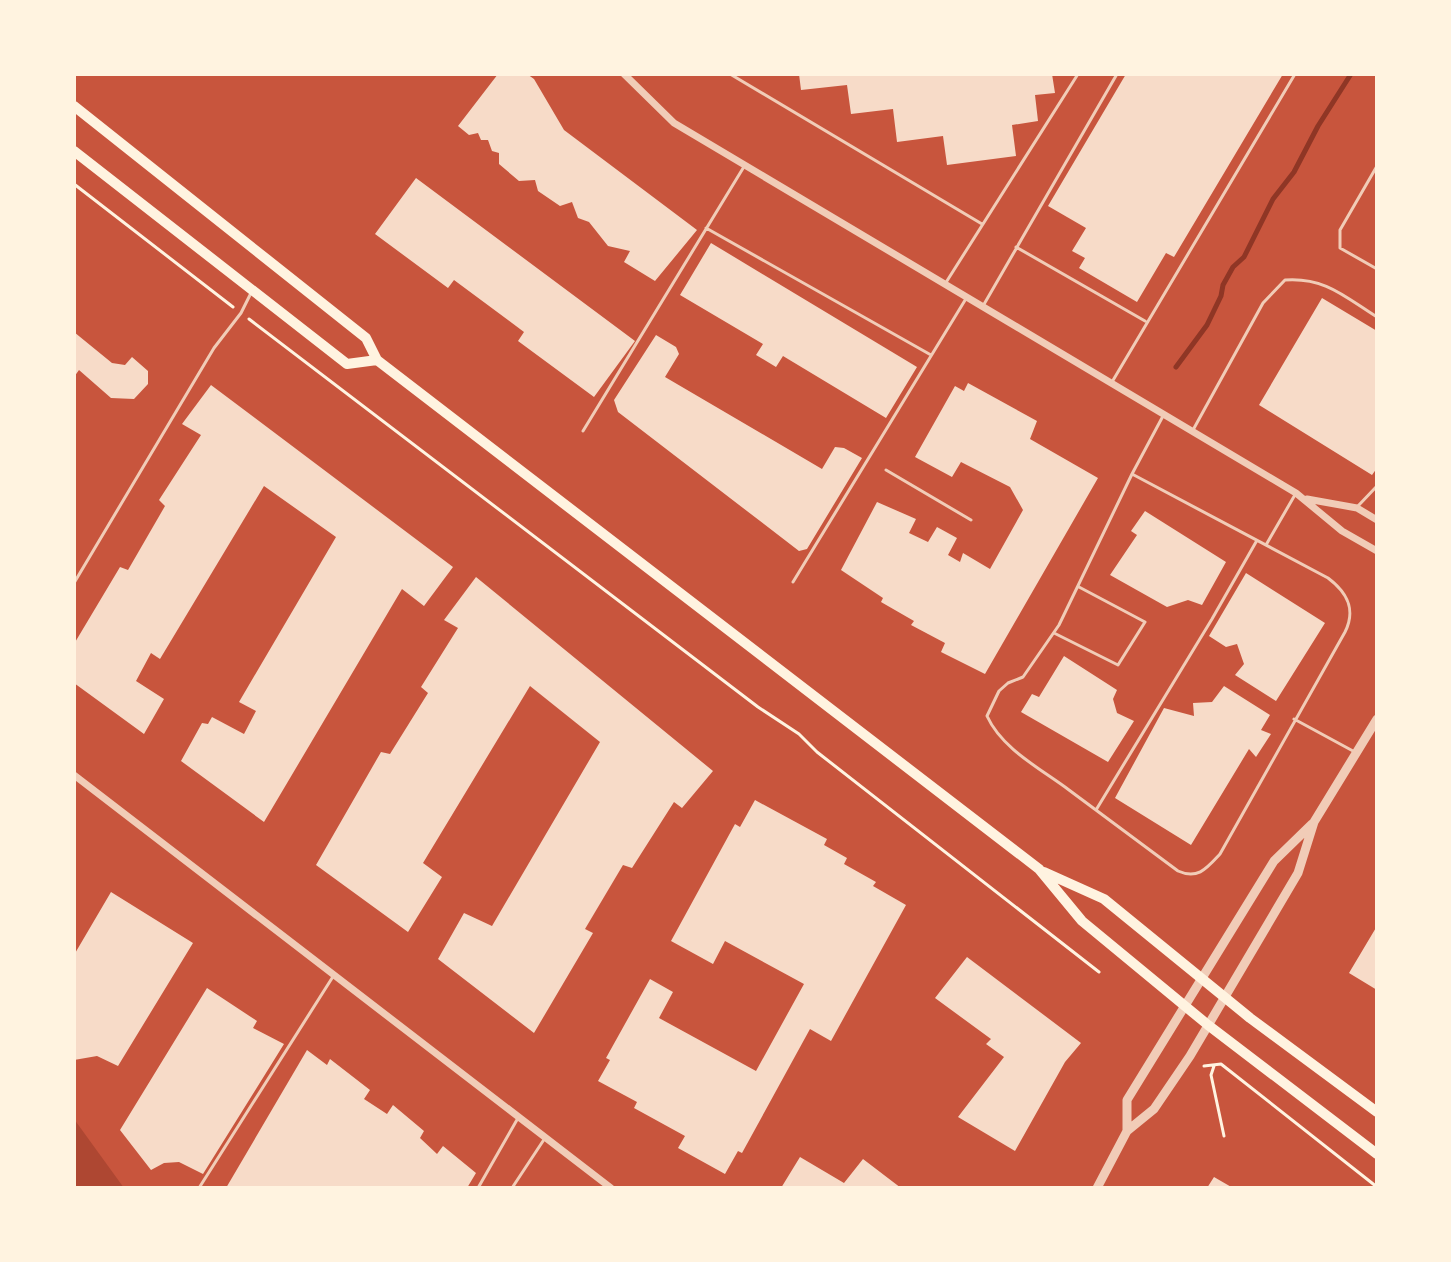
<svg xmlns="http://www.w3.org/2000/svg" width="1451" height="1262" font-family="'Alegreya Sans',sans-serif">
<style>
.green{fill:#ae4732}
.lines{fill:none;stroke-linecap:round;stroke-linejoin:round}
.stream{stroke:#8f3625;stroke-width:5}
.building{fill:#f7dbc8}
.path{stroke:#fff3e0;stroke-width:3}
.service{stroke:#f1ccb7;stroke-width:3}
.minor{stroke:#f1ccb7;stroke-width:7}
.tertiary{stroke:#f1ccb7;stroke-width:9}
.secondary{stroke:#fff3e0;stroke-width:10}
</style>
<rect width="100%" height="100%" fill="#c8553d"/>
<!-- green -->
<path class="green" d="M74,1119L124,1188H74Z"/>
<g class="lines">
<!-- stream -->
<path class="stream" d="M1176,367L1207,325L1221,296L1223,285L1233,267L1244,257L1273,199L1294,172L1318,126L1351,74"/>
</g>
<!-- building -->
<path class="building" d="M498,74H527L534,79L564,130L697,230L655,281L624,262L630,251L608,246L589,222L578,218L572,202L560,206L538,191L535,180L519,181L499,164V153L492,151L488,140H481L478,133L469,135L458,126Z
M799,74H1052L1055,93L1035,95L1038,121L1012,125L1016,156L947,165L943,136L897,142L893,109L851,114L847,85L801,90Z
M1126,74H1283L1174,257L1166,253L1137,302L1079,268L1085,258L1072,251L1086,228L1048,206Z
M416,178L635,341L594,397L518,341L524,332L454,280L448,288L375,234Z
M711,243L917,367L886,418L783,356L776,367L756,355L763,344L680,295Z
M1322,298L1377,331V468L1372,475L1259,405Z
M74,332L112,363L125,365L132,357L148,371V384L134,399L111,398L79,370L74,377Z
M656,335L676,347L679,354L665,377L822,469L835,447L844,448L862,458L807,549L799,551L618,412L614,400Z
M968,383L1037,421L1030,439L1098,478L985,674L941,652L945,643L911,625L914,621L881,602L883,598L841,570L877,502L916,519L909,533L928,542L937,527L957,538L948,555L960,562L963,553L990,569L1023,510L1010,487L961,462L952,477L915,457L955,386L964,391Z
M211,385L453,567L424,606L402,589L264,822L181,761L202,723L208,724L212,717L244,734L256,711L239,702L336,537L264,486L160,659L151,653L136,681L164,699L144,734L74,683V644L120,567L128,570L165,506L159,500L201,435L182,424Z
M1145,511L1226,562L1202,605L1188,600L1167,607L1110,575L1137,535L1131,531Z
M1246,573L1325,623L1276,701L1235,675L1244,664L1237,644L1226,647L1209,636Z
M476,577L713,771L682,808L674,802L632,868L623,865L585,929L593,933L534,1033L438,959L464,913L492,926L600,742L530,686L423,863L442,877L408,932L316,865L381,752L390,754L428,693L421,687L458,628L444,620Z
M1064,656L1117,690L1113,699L1117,713L1134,721L1108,762L1021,712L1032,694L1039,697Z
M1224,686L1270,715L1261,730L1271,734L1256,757L1249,749L1191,845L1115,798L1164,708L1194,716L1193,703L1212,702Z
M755,800L827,839L824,845L847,858L844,864L876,882L873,886L906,905L831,1041L810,1029L742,1153L738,1151L725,1174L678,1148L685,1136L634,1108L637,1102L598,1081L610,1060L606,1058L650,979L673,992L659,1018L756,1071L804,984L725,941L713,964L671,941L735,824L740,827Z
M111,892L193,943L118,1066L97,1056L74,1060V955Z
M1377,926V990L1349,973Z
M967,957L1081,1043L1065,1062L1015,1151L958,1117L1004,1057L986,1044L991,1039L935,998Z
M207,988L257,1021L253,1028L284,1044L203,1174L179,1162L164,1163L151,1170L120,1130Z
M307,1050L327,1065L330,1059L370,1090L364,1099L387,1114L393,1105L424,1131L420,1138L437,1154L443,1146L476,1173L467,1188H226Z
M800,1157L844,1183L863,1159L901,1188H781Z
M1214,1177L1233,1188H1207Z"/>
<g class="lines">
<!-- path -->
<path class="path" d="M74,184L233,307
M249,319L758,707L799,734L817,752L1099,972
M1204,1066L1221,1064L1377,1187
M1214,1066L1211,1075L1224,1136"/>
<!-- service -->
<path class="service" d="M730,74L982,224
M1377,166L1340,230V248L1377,269
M706,228L931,355
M1016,247L1145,321
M945,284L1078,74
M983,306L1117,74
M1112,382L1295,74
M1193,430L1263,303L1285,280C1325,277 1345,297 1377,317
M583,431L745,165
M886,470L971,520
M1132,474L1059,625L1023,677L1008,683L999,691L987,716C1002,749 1041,769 1069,790C1105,817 1142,844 1178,871C1198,880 1207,868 1220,854L1345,632C1356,610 1348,593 1328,578L1132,474L1163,416
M1358,506L1377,486
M1266,545L1296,493
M793,582L967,297
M74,583L214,348L241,313L251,293
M1054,633L1118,665L1145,622L1079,587
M1294,719L1353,751
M1096,810L1212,619L1256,542
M199,1188L334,975
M478,1188L518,1118
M512,1188L545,1138"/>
<!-- minor -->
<path class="minor" d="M624,74L674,123L1296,493L1342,531L1377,551
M1307,499L1357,508L1377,520
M74,775L611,1188"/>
<!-- tertiary -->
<path class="tertiary" d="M1127,1131V1100L1274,861L1312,824
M1097,1188L1127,1131L1154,1109L1190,1056L1298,873L1314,822L1377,719"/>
<!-- secondary -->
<path class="secondary" d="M74,106L366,338L377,360L1039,869L1082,921L1208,1025L1377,1154
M74,151L347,364L377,360
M1044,872L1104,899L1250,1018L1377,1112"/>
</g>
<!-- border -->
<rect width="1451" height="1262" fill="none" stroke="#fff3e0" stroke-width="152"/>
</svg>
